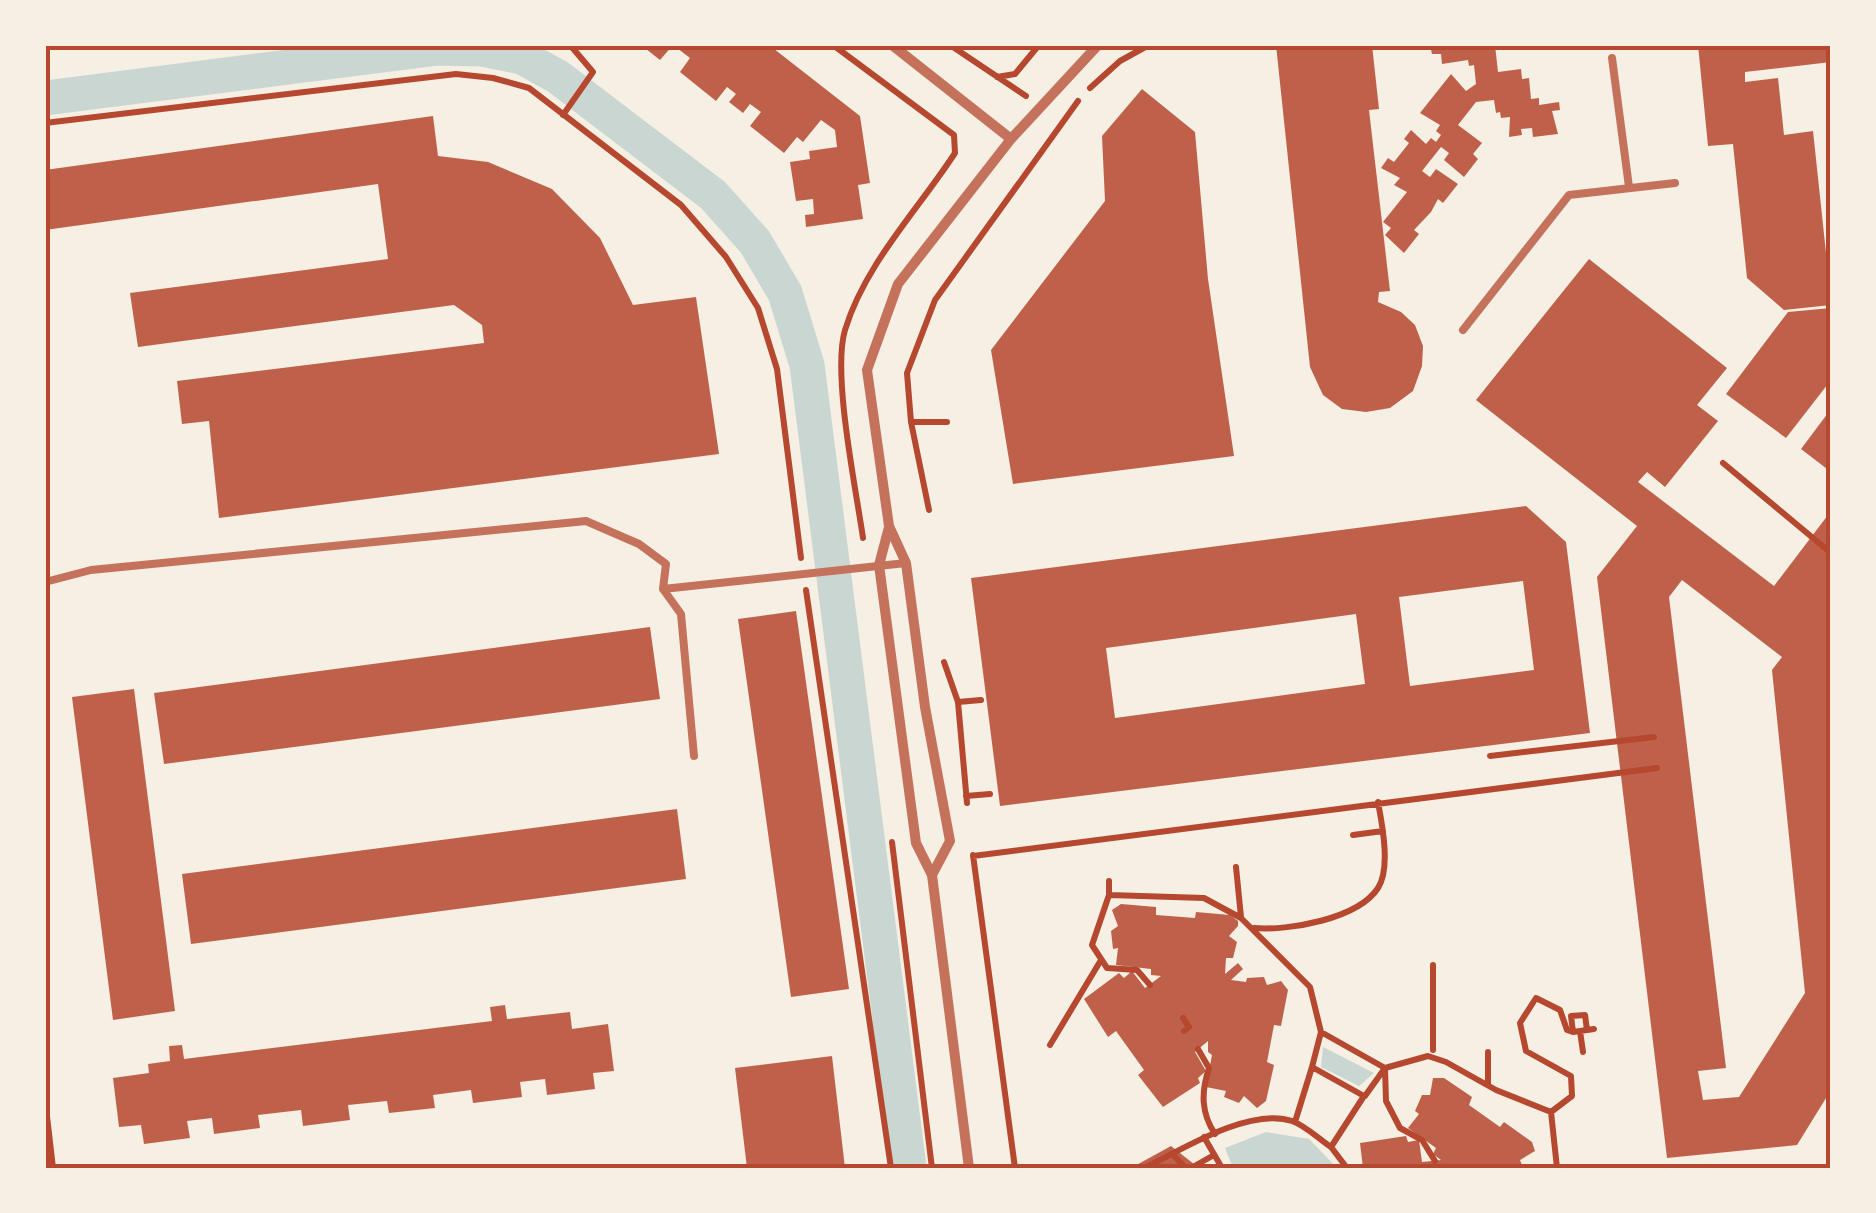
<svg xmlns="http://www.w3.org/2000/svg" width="1876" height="1213" font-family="Jost,sans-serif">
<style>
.water{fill:#c9d6d2}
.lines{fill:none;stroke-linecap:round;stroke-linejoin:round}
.canal{stroke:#c9d6d2;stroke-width:35}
.building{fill:#bf614a;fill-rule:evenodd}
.path{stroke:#b5482f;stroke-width:6}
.service{stroke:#c5725c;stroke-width:8}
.minor{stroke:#c5725c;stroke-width:10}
.neatline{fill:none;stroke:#b5482f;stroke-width:4}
</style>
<rect width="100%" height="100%" fill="#f6efe4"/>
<!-- water -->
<path class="water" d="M1323,1047L1374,1073L1359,1086L1321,1067Z
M1266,1132L1309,1139L1337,1168H1233L1225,1148Z"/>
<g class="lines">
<!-- canal -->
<path class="canal" d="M45,98L438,48L482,49L522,57L558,77L713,195L755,242L785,293L807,365L909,1168"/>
</g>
<!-- building -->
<path class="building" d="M641,45H673L660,60Z
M673,45H769L860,116L870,183L858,185L863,219L806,227L805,215L814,214L813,199L796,201L790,162L810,159L809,151L837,147L835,130L821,120L803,142L797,137L784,153L750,126L761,112L750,104L743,113L729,102L736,94L727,87L716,101L680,72L690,58Z
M1276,45H1372L1379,109L1369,110L1390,291L1379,292L1378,302L1401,312L1415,325L1423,346L1422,366L1413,391L1390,408L1366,412L1342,409L1323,395L1310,367Z
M1430,45H1495L1498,72L1521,69L1522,79L1529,78L1531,99L1539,98V105L1559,102L1560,110L1552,111L1558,134L1533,137L1532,128L1521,129L1522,135L1509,137L1510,117L1501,118L1500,112L1496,113L1494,100L1476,102L1458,125L1482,143L1473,154L1478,159L1464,177L1444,160L1449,153L1441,147L1422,171L1430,177L1436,169L1458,184L1443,203L1438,199L1431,212L1414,230L1419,234L1404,253L1385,235L1391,228L1383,222L1407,192L1394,185L1400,178L1381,168L1388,158L1394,162L1409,143L1404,139L1411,130L1426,144L1431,138L1436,142L1441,135L1436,131L1440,125L1420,113L1451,74L1466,91L1476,84L1474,65L1469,66L1468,60L1442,64L1441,54H1432Z
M1698,45H1831V62L1745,72V82L1778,78L1784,135L1813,131L1827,262L1831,261V305L1784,310L1747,278L1733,144L1708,146Z
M1142,89L1195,132L1208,279L1234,456L1013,484L991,350L1105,201L1102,136Z
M433,116L438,156L488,162L552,189L600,238L633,305L696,297L719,454L219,518L209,421L182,424L177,381L484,343L482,325L454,305L138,347L130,293L388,259L378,184L45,230V170Z
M1589,259L1727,368L1697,405L1718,421L1665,487L1647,472L1638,482L1774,586L1831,511V1090L1797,1145L1667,1158L1597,577L1637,526L1476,400ZM1682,580L1782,657L1772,670L1805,993L1739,1097L1703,1100L1698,1071L1726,1068L1669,597Z
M1831,308V380L1786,438L1726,394L1788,312Z
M1831,409V472L1801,449Z
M1526,506L1566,542L1590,733L1000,806L971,578ZM1523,581L1534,670L1410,686L1399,597ZM1356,614L1365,684L1115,718L1106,648Z
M796,611L849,989L791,997L738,619Z
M650,627L660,699L164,764L154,693Z
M134,689L175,1011L113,1020L72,697Z
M677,809L686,879L191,944L182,874Z
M1121,904L1156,907V915L1195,918L1196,912L1230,915L1238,921V926L1229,936L1237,942L1233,958H1226L1225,974L1238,963L1243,969L1231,980L1246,982L1247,978L1264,977L1267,985L1281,981L1288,990L1281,1026L1274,1025L1267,1062L1274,1065L1266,1101L1257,1108L1244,1096L1239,1103L1224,1097L1226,1091L1206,1087L1212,1055L1208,1052V1041L1195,1052L1206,1071L1198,1078L1200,1083L1163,1107L1138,1075L1144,1070L1116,1031L1108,1037L1084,999L1119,973L1124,978L1132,971L1145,988L1161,976L1151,975V969L1116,965L1118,948L1113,949L1111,931L1118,926L1112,910Z
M505,1005L507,1019L570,1012L572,1029L608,1024L614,1071L593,1073L595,1089L547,1095L545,1079L520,1082L522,1097L473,1103L471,1090L433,1095L435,1108L389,1113L387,1101L348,1105L350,1120L303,1126L301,1110L258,1115L260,1128L214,1134L212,1118L187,1121L190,1138L144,1144L141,1125L119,1127L113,1078L149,1073L148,1064L170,1061L169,1046L182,1045L184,1059L492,1021L490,1007Z
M832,1056L845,1168H747L735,1068Z
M1433,1078H1444L1472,1097L1469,1105L1500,1127L1504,1122L1532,1142L1535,1151L1520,1160L1523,1168H1363L1360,1143L1406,1136L1408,1142L1419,1140L1422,1162L1441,1160L1433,1154L1436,1148L1408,1128L1419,1114L1415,1111L1422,1095H1430Z
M1171,1146L1199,1168H1131Z"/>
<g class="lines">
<!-- path -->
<path class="path" d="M833,45L954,135L955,153C918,210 865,264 845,330C832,374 856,489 863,538
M950,45L1026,96
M997,77L1015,74L1039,45
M1090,88L1120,61L1149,45
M563,115L593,72L570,45
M45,123L456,74L493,78L529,88L681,205L726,257L758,308L777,369L801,558
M911,422H947
M1723,463L1831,553
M929,510L911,422L907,373L935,300L1078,101
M806,590L891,1168
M944,662L958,702L967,803
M958,702L981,700
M1490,756L1654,737
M966,796L990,794
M1353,835L1383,831
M892,842L932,1168
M973,855L1015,1168
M973,856L1657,768
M1236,867L1241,917
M1109,881V895
M1254,928C1288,931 1358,919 1378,888C1391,868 1382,824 1378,802
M1150,985L1137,970L1107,968L1092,945L1109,895L1204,898L1241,918L1310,987L1321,1032
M1183,1018L1189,1027L1184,1031
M1580,1031L1583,1052
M1573,1032L1571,1016L1585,1015L1587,1030
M1573,1032L1594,1029
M1050,1045L1101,960
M1198,1049L1209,1068C1201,1092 1201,1113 1215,1134
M1433,1050V965
M1488,1052V1085
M1312,1067L1321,1032L1385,1068L1365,1096
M45,1099L53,1168
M1551,1112L1557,1168
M1204,1137L1222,1168
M1331,1147L1347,1168
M1172,1154L1186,1168
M1435,1161L1422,1140L1400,1128L1386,1101L1385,1068L1428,1056L1446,1062L1496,1090L1551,1112L1572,1096L1571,1076L1526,1051L1520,1023L1536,998L1560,1010L1567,1030L1573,1032
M1145,1168C1182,1149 1250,1107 1292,1121C1306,1126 1319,1139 1331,1147L1364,1096L1312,1067L1295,1122
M1191,1168L1214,1155"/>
<!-- service -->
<path class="service" d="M1612,58L1629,187
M1463,330L1569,195L1675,183
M45,582L91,570L586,521L639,544L666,564L663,589L681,614L694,756
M663,589L906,563"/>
<!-- minor -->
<path class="minor" d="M892,45L1011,139
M889,527L879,565L916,843L932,875L969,1168
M932,875L950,841L925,707L906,563L889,526L867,370L898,284L1011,139L1098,45"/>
</g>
<!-- border -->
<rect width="1876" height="1213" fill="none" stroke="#f6efe4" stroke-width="95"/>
<rect x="48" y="48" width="1780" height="1118" class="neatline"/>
</svg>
